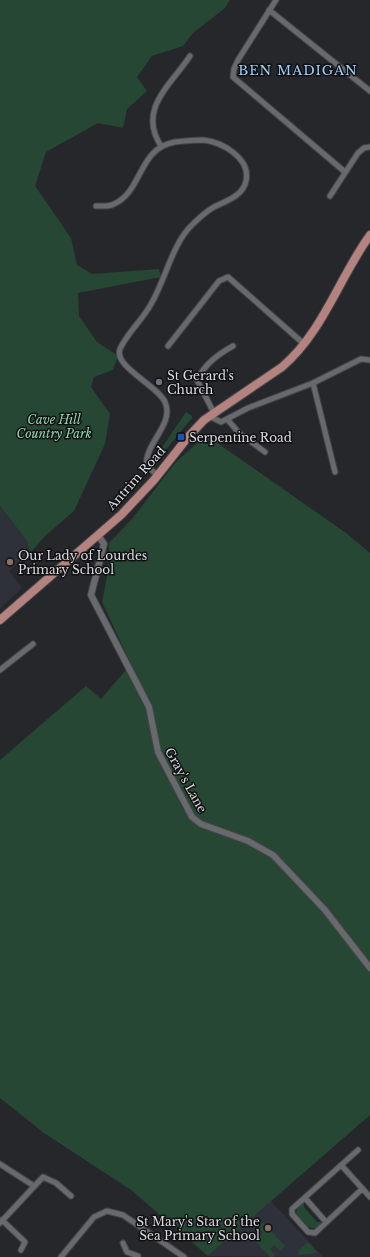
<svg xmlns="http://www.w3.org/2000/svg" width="370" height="1257" font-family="'Libre Baskerville',serif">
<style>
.built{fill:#2e303a}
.green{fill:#264733}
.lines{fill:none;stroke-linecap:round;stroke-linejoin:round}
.minor-casing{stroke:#444548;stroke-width:7}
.tertiary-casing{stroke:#444548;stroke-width:8}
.primary-casing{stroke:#444548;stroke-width:10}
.minor{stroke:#68696d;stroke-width:5}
.tertiary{stroke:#68696d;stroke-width:6}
.primary{stroke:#b4827f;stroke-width:8}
.worship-dot{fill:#6b7280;stroke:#101012;stroke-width:1.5}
.transit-dot{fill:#1a4fb4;stroke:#101012;stroke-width:1.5}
.education-dot{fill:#8d6e63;stroke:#101012;stroke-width:1.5}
.labels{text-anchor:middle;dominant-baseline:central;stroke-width:3;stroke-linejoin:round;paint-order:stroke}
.poi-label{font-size:12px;fill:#dcdcdf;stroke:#101012;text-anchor:start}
.park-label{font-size:12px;font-style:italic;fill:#93d8ac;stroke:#101012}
.street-label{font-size:12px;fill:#dcdcdf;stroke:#101012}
.neighbourhood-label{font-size:13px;letter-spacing:1px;fill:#9fd0fb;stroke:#101012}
</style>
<rect width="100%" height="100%" fill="#26272b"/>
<!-- built -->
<path class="built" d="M0,506L27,541L30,553L9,571L22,588L0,609Z
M271,1201L323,1257L208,1256Z"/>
<!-- green -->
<path class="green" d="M0,0H230L225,8L193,33L183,46L152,56L137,77L147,91L127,109L123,128L98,123L46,152L35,186L71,238L77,265L92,274L159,269L161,277L78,293L79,316L97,342L118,356L113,370L94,377L91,387L110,414L105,444L74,511L45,536L30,553L27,541L0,506Z
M186,412L192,416V418L153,465L152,462Z
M206,435L346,533L370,553V1115L208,1256L131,1190L44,1133L0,1098V760L86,686L101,699L131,664L102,602L108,572L109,543L132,519L175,463Z
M304,1202V1207L317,1222H322L315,1229L306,1226V1224L296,1215L297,1209Z
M263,1222L285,1246L280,1251L274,1245L270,1249L275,1255L273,1257H270L250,1236L254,1231L259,1237L263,1233L258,1227Z
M308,1242L318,1253L299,1255L298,1251Z"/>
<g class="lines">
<defs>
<path id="minor" d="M276,0L238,60L234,69L233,77L345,172
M269,10L370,91
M161,146C137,109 171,85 190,56
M330,196L358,153L364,148L370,147
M96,206C102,206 109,207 114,204C143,191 138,148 175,142C184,141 194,140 203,140C222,142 251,158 246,181C243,196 226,201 214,207C207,211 199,218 193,224C171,244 165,284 148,309C140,322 126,335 120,349C113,366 158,386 165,402C174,422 150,440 147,458C146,460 147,464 147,467L158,475
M168,346L219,281L228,277L304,344
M313,383L335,472
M214,413L197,380C205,364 217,355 233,346
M209,416L221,422L248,408L313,383L361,359L370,360
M227,419L239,433L265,452
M0,670L33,644
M358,1150L292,1209V1214L308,1232L315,1233L362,1189
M0,1164L34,1186
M342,1166L370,1197
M305,1198L326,1222
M2,1220L25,1242L21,1250
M0,1223L43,1177L56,1183L71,1196
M123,1243L127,1252L138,1256
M61,1257L94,1217L107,1211L123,1215L184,1257"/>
<path id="tertiary" d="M98,535L104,544L91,595L149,707L158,752L192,817L201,824L248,841L273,855L325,910L370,968"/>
<path id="primary" d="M0,620L121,515L154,480L188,437L204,420L282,367C323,332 339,278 370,235"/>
</defs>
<!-- minor casing -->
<use href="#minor" class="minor-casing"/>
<!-- tertiary casing -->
<use href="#tertiary" class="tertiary-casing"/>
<!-- primary casing -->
<use href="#primary" class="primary-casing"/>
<!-- minor -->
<use href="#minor" class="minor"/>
<!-- tertiary -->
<use href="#tertiary" class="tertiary"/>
<!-- primary -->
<use href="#primary" class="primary"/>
</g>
<!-- markers -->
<circle class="worship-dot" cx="159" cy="382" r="4"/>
<rect class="transit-dot" x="177" y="433" width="8" height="8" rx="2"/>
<g class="education-dot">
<circle cx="10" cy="562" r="4"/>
<circle cx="268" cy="1228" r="4"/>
</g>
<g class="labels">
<!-- poi labels -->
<g class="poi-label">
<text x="167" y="375">St Gerard's<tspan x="167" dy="14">Church</tspan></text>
<text x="189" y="437">Serpentine Road</text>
<text x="18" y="555">Our Lady of Lourdes<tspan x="18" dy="14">Primary School</tspan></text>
<text x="260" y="1221" text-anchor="end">St Mary's Star of the<tspan x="260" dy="14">Sea Primary School</tspan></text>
</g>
<!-- park labels -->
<g class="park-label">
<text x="54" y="419">Cave Hill<tspan x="54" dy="14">Country Park</tspan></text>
</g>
<!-- street labels -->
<g class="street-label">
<text transform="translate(136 478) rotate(-48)">Antrim Road</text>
<text transform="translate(186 780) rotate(61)">Gray's Lane</text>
</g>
<!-- neighbourhood labels -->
<g class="neighbourhood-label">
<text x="298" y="70">BEN MADIGAN</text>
</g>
</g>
</svg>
